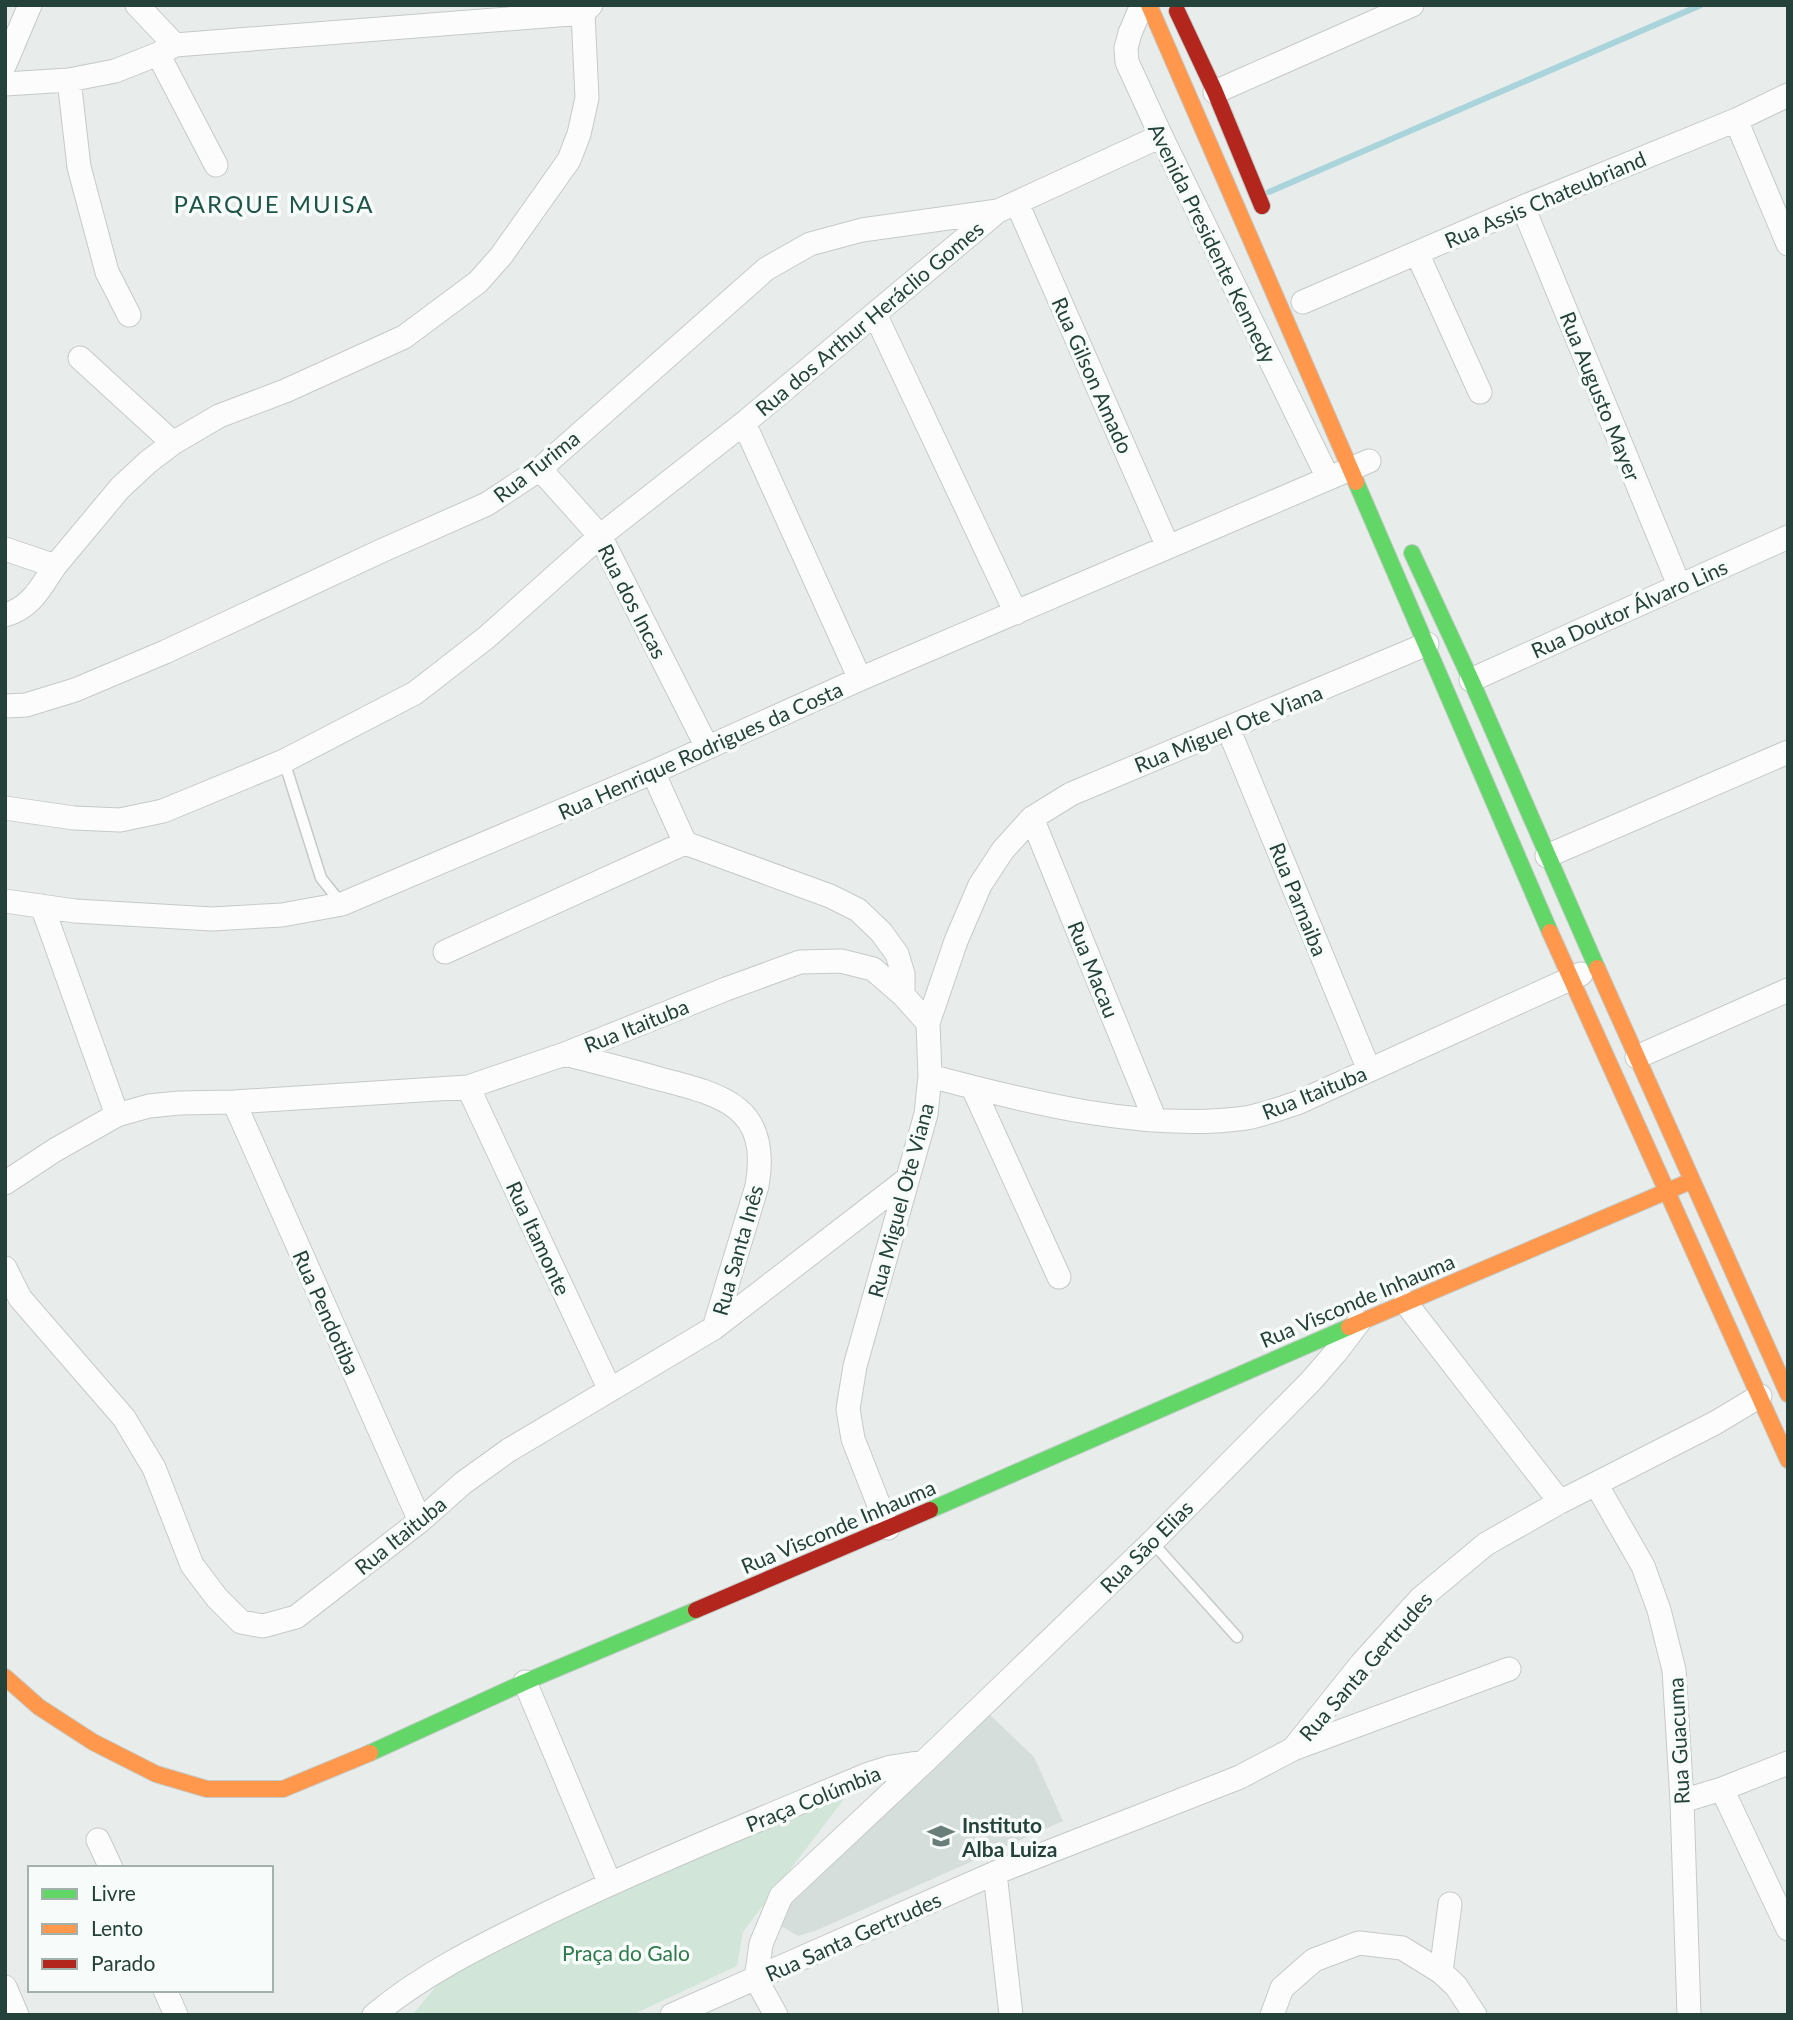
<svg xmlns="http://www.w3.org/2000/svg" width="1793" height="2020" font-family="Lato,sans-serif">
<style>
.built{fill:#d6dedb}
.green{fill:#d1e6d8}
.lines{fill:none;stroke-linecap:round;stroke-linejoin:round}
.stream{stroke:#a9d4db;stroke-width:6}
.lane-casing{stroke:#c5cac8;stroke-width:13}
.street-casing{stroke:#c5cac8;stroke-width:25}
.fast-casing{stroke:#c3cbc8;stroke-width:18}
.slow-casing{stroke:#c3cbc8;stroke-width:18}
.jam-casing{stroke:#c3cbc8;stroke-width:18}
.lane{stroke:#fcfcfc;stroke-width:10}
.street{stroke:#fcfcfc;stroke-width:23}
.fast{stroke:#63d668;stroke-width:16}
.slow{stroke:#ff974d;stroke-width:16}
.jam{stroke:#b3261e;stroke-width:16}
.labels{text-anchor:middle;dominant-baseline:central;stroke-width:7;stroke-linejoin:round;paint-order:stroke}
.street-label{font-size:21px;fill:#24423a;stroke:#f7fbf9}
.poi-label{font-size:21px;font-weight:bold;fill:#24423a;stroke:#f7fbf9;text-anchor:start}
.park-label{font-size:21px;fill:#2d7a4b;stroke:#f7fbf9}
.quarter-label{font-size:24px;letter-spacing:2px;fill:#1f5548;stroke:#f7fbf9}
</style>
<rect width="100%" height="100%" fill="#e8edeb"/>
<!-- built -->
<path class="built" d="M988,1713L1034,1757L1063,1821L815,1931L798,1936L781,1926V1902Z"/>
<!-- green -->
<path class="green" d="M856,1783L743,1932L737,1966L632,2015H412L443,1978L583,1907Z"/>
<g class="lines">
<!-- stream -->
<path class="stream" d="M1269,192L1701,5"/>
<defs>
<path id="lane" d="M284,761L321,878L341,903
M1152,1542L1237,1637"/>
<path id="street" d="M137,5L175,45
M1142,5L1130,33L1126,48L1127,62L1161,136L1328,478
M5,64L30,5
M69,80L79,167L107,272L129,315
M5,84L69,80L115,71L158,54
M1215,92L1412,5
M1736,120L1788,244
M216,165L158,54L175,45L583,13
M1017,203L1168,547
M1523,207L1679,585
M1417,253L1480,392
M1303,302L1523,207L1736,120L1788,95
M875,314L1016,613
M80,358L173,443
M744,423L860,679
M540,469L600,536L707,747
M5,549L55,566C41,587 31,608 5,615
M55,566L120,488L148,462L173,443L219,416L285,391L404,337L478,282L501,256L569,160L579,134L587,98L583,13L591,5
M1471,680L1788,537
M5,706L26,705L75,690L165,652L381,551L487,504L540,469L766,269L810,244L862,230L998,211
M1228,728L1369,1070
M653,772L685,843L830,896L858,910L881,932L897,954L903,974V995
M5,808L74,818L120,820L163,811L284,761L415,693L487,637L600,536L744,423L998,211L1161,136
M1032,818L1155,1120
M1547,856L1788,752
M5,901L75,911L212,919L282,915L342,904L653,772L860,679L1369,461
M42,906L117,1115
M445,952L685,843
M565,1054C597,1062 628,1070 660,1079C723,1095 771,1107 757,1186L714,1328
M1637,1057L1788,990
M930,1076C1027,1102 1146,1132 1246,1118C1263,1115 1281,1108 1297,1103L1581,974
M468,1087L610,1390
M973,1088L1059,1277
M234,1102L420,1521
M5,1183L55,1150L117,1115L149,1106L179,1103L234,1102L468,1087L565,1054L726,989L800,962L841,961L873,969L903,995L928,1023
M5,1268L20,1298L124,1418L154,1468L192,1565L217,1598L241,1622L263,1626L296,1617L420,1521L463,1483L509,1450L714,1328L906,1180
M1405,1302L1560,1502
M1596,1484L1643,1566L1659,1610L1674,1670L1682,1801L1689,2015
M888,1528L853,1439L848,1409L855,1366L926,1114L930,1076L928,1023L956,941L980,885L1003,850L1032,818L1071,794L1427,644
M525,1682L610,1884
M1293,1749L1509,1669
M1722,1789L1788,1929
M1682,1801L1722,1789L1788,1763
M98,1840L111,1868
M995,1873L1011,2015
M1441,1972L1450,1904
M756,1979L761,1944L781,1896L924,1762L1152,1542L1311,1381L1337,1351L1359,1322
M756,1979L776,2015
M5,1987L17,2015
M165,1990L176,2015
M374,2015C427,1971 487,1943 548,1913C652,1863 759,1820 866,1775L891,1767L924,1762
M672,2015L995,1873L1240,1777L1293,1749L1362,1663L1421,1598L1486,1544L1560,1502L1715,1423L1760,1396
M1272,2015L1282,1988L1314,1960L1359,1943L1402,1948L1441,1972L1456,1986L1475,2015"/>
<path id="fast" d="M1356,482L1550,932
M1412,553L1471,680L1597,968
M930,1510L1349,1327
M370,1753L525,1682L696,1610"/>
<path id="slow" d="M1149,5L1356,482
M1550,932L1788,1460
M1597,968L1788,1394
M1349,1327L1691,1181
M5,1677L39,1707L93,1742L156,1774L207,1789H283L370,1753"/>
<path id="jam" d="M1177,11L1215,92L1262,206
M696,1610L930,1510"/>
</defs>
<!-- lane casing -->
<use href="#lane" class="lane-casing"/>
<!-- street casing -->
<use href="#street" class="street-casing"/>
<!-- fast casing -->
<use href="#fast" class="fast-casing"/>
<!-- slow casing -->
<use href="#slow" class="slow-casing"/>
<!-- jam casing -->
<use href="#jam" class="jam-casing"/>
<!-- lane -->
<use href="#lane" class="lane"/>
<!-- street -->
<use href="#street" class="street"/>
<!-- fast -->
<use href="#fast" class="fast"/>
<!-- slow -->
<use href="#slow" class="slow"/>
<!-- jam -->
<use href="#jam" class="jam"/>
</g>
<!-- icons -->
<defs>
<symbol id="school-bare" viewBox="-9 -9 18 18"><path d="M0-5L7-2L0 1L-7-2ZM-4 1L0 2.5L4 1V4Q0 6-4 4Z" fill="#697e78" stroke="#f7fbf9" stroke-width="2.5" paint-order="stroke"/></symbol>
</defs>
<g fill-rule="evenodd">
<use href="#school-bare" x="922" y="1817" width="38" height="38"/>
</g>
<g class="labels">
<!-- street labels -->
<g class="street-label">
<text transform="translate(1545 199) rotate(-23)">Rua Assis Chateubriand</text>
<text transform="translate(1213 243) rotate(64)">Avenida Presidente Kennedy</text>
<text transform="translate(869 318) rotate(-40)">Rua dos Arthur Heráclio Gomes</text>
<text transform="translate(1093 375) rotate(66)">Rua Gilson Amado</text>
<text transform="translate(1601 396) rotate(68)">Rua Augusto Mayer</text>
<text transform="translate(536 466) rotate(-38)">Rua Turima</text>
<text transform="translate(633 601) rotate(63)">Rua dos Incas</text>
<text transform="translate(1629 608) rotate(-24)">Rua Doutor Álvaro Lins</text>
<text transform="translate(1228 728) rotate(-22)">Rua Miguel Ote Viana</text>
<text transform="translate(700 750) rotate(-24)">Rua Henrique Rodrigues da Costa</text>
<text transform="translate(1299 899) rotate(68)">Rua Parnaiba</text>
<text transform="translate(1094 969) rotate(68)">Rua Macau</text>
<text transform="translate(636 1025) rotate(-22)">Rua Itaituba</text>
<text transform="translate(1314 1092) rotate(-22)">Rua Itaituba</text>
<text transform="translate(900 1200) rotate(-75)">Rua Miguel Ote Viana</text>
<text transform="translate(539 1238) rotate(65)">Rua Itamonte</text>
<text transform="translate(737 1250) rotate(-74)">Rua Santa Inês</text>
<text transform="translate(1357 1300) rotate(-23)">Rua Visconde Inhauma</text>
<text transform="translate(327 1312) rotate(66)">Rua Pendotiba</text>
<text transform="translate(838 1526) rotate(-23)">Rua Visconde Inhauma</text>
<text transform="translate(400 1535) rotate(-39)">Rua Itaituba</text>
<text transform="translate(1146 1546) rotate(-45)">Rua Sāo Elias</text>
<text transform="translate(1365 1666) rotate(-49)">Rua Santa Gertrudes</text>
<text transform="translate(1678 1741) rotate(-93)">Rua Guacuma</text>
<text transform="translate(813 1798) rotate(-22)">Praça Colúmbia</text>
<text transform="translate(853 1936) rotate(-24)">Rua Santa Gertrudes</text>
</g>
<!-- poi labels -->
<g class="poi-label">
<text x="962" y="1824">Instituto<tspan x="962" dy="24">Alba Luiza</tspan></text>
</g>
<!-- park labels -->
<g class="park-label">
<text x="626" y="1952">Praça do Galo</text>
</g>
<!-- quarter labels -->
<g class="quarter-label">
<text x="274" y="203">PARQUE MUISA</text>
</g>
</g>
<!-- border -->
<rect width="1793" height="2020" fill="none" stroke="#24423a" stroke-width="14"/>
<!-- legend -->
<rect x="28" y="1866" width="245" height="126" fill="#f7fbf9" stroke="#a3b1ad" stroke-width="2"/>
<rect x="42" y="1889" width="35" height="10" fill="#63d668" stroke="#a3b1ad" stroke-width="2"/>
<text x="91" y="1901" font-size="21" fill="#24423a">Livre</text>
<rect x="42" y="1924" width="35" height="10" fill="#ff974d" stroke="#a3b1ad" stroke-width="2"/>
<text x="91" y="1936" font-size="21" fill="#24423a">Lento</text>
<rect x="42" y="1959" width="35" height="10" fill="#b3261e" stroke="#a3b1ad" stroke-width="2"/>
<text x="91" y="1971" font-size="21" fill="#24423a">Parado</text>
</svg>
